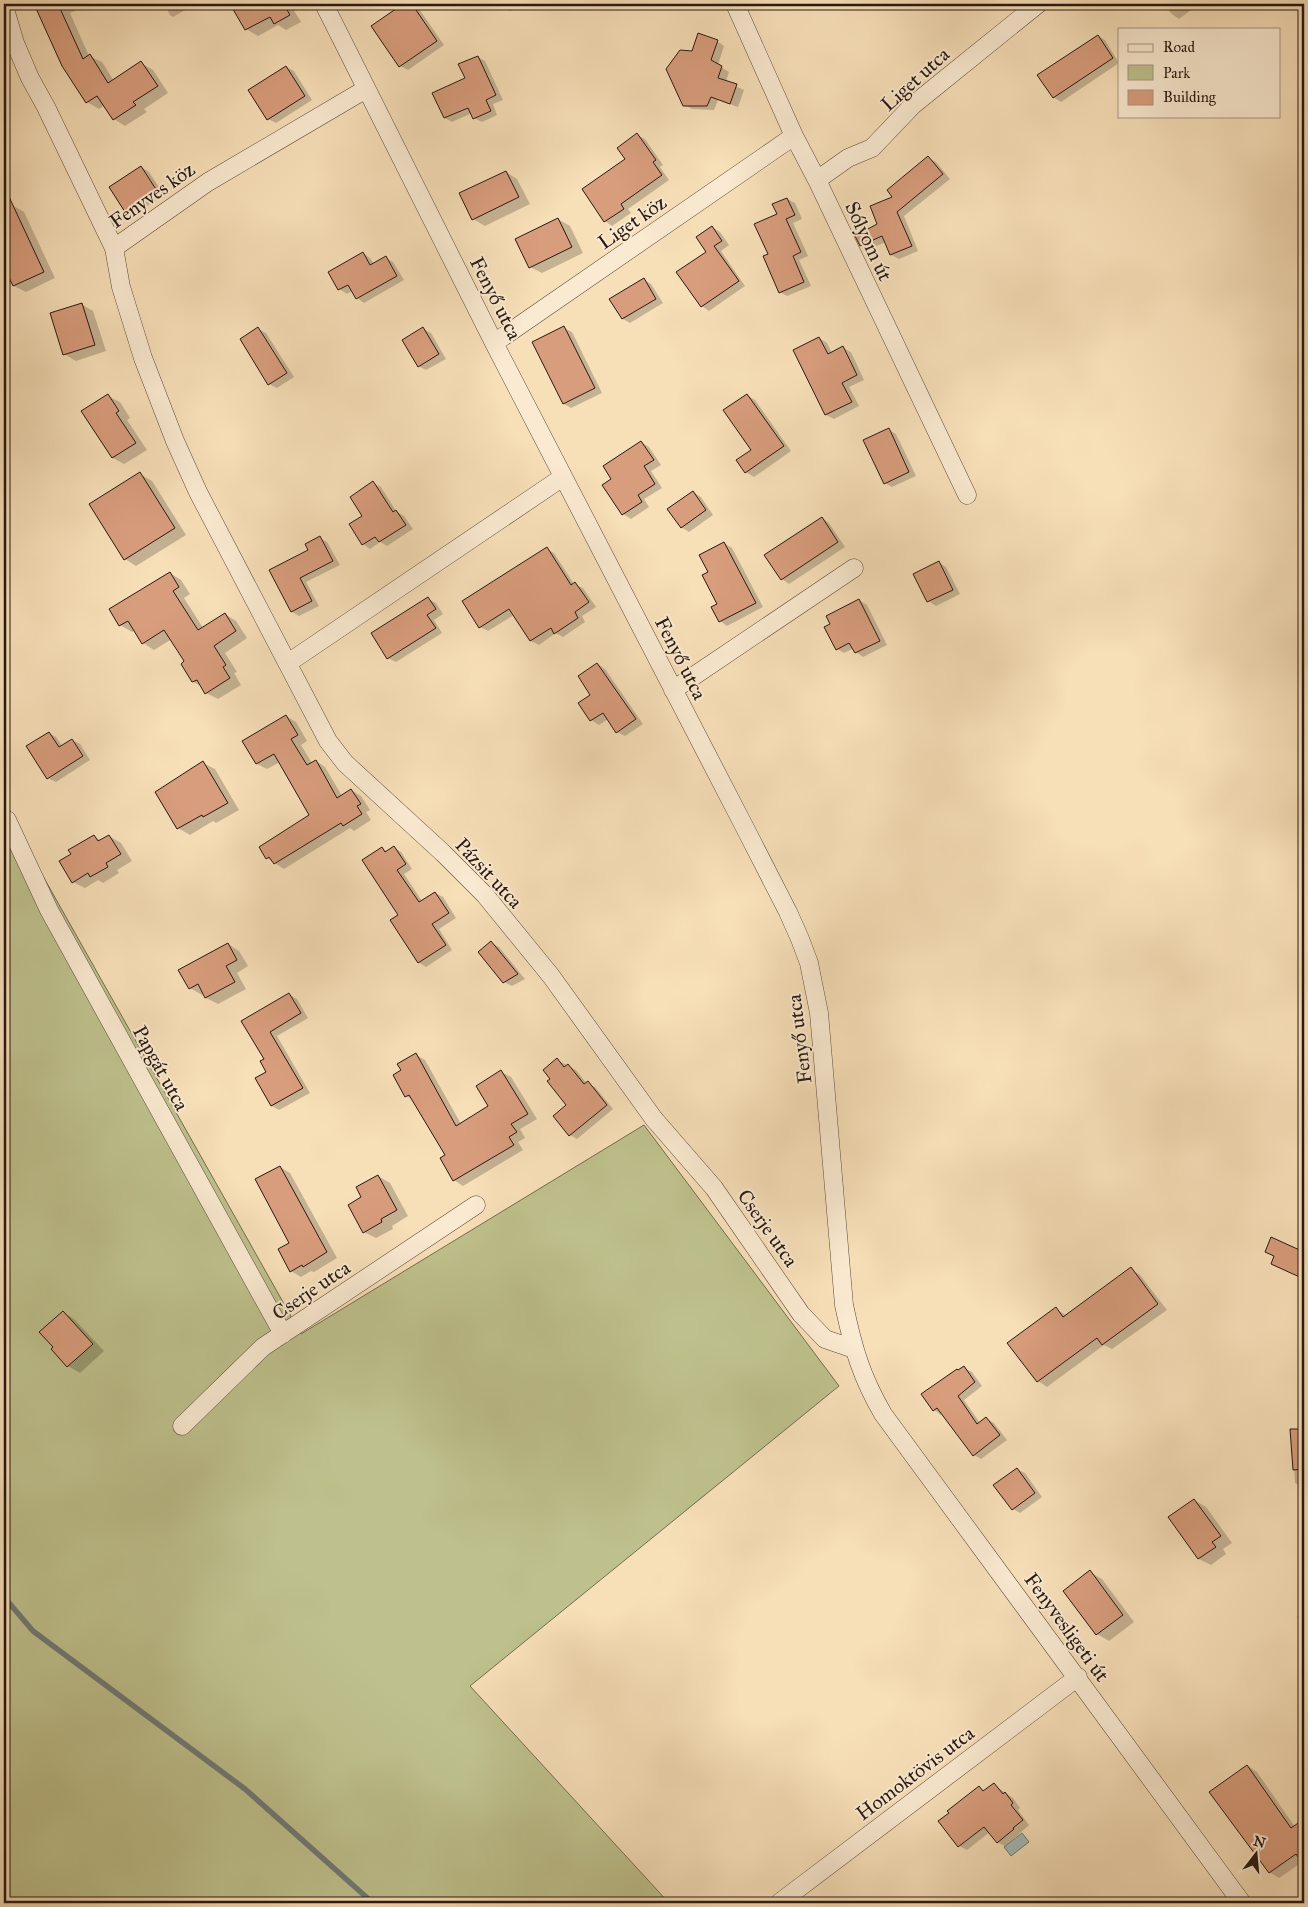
<svg xmlns="http://www.w3.org/2000/svg" width="1308" height="1907" font-family="'IM FELL Great Primer',serif">
<style>
.green{fill:#bec18d;stroke:#736c4f}
.water{fill:#a1bab9;stroke:#717976}
.shadow{fill:#0003}
.lines{fill:none;stroke-linecap:round;stroke-linejoin:round}
.stream{stroke:#717976;stroke-width:5.5}
.building{fill:#d89d7d;stroke:#281811}
.minor-casing{stroke:#5c4a3b;stroke-width:19}
.minor{stroke:#faead1;stroke-width:18}
.labels{text-anchor:middle;dominant-baseline:central;stroke-width:4;stroke-linejoin:round;paint-order:stroke}
.street-label{font-size:20px;fill:#281811;stroke:#faead1}
</style>
<rect width="100%" height="100%" fill="#f7dfb8"/>
<filter id="stains"><feTurbulence type="fractalNoise" baseFrequency=".004" numOctaves="4"/><feColorMatrix values="0 0 0 0 .2 0 0 0 0 .09 0 0 0 0 .02 0 0 0 .5 -.17"/></filter>
<radialGradient id="worn" r=".72"><stop offset=".6" stop-color="#630" stop-opacity="0"/><stop offset="1" stop-color="#630" stop-opacity=".3"/></radialGradient>
<!-- green -->
<path class="green" d="M4,807L301,1334L644,1125L839,1386L470,1686L669,1903H4Z"/>
<!-- water -->
<path class="water" d="M1022,1833L1029,1842L1011,1856L1004,1847Z"/>
<!-- shadow -->
<path class="shadow" d="M35,4H84L85,6L70,13L89,56L102,62L114,81L141,63L153,70L168,93L144,109L147,112L125,126L114,119L105,105L99,109L87,102L63,65Z
M164,4H181L185,10L173,17L170,15Z
M232,4H290L301,22L286,30L278,25L258,36L246,29Z
M406,4L417,6L444,45L408,70L400,66L373,26Z
M501,4H525L510,11L502,7Z
M1163,4H1199L1179,19L1172,14Z
M1098,36L1105,40L1119,63L1061,102L1053,97Z
M717,41L724,46L718,65L729,72L726,82L744,90L738,107L718,100L714,110L692,109L684,105L693,52Z
M478,57L485,61L503,100L493,104L497,115L482,122L474,118L472,113L452,122L445,118Z
M286,67L294,71L312,100L276,123L268,119Z
M637,135L645,139L663,165L660,167L669,180L628,209L631,213L612,226L605,221Z
M928,158L936,162L950,179L904,216L918,251L899,259L891,255L886,242L869,249L861,245L879,225L894,197Z
M141,167L149,172L164,195L133,215L126,211Z
M506,172L517,179L530,204L485,226L473,219Z
M787,199L795,203L802,219L793,223L808,256L799,260L811,286L787,296L780,292L769,255L779,215Z
M12,205L24,212L55,278L26,292L14,286L4,264V209Z
M558,219L570,226L583,253L542,273L530,267Z
M712,227L720,232L729,245L721,251L745,286L709,311L702,306Z
M363,253L370,258L374,264L386,258L393,262L404,280L364,303L357,298L352,291L347,294L339,289L329,273Z
M644,280L651,284L663,303L630,323L623,319Z
M81,304L93,311L106,351L76,361L64,354Z
M564,328L572,332L602,393L571,408L564,404Z
M258,329L266,333L294,377L277,388L269,384Z
M423,329L431,333L446,359L426,370L418,366Z
M819,338L827,343L832,353L843,348L851,352L864,380L849,387L859,406L834,419L826,415L794,350Z
M747,395L755,400L791,451L754,477L746,472L738,460L752,450Z
M108,396L120,402L130,418L127,420L147,450L124,464L113,458L83,412Z
M889,430L896,434L916,476L892,487L885,483Z
M641,442L649,447L661,465L651,471L662,488L644,499L649,507L631,519L623,514L604,485L613,479Z
M140,474L152,481L186,535L136,566L125,559Z
M373,483L381,487L396,511L404,516L413,529L387,546L380,542L370,549L363,544L364,516Z
M693,492L701,497L713,515L689,532L681,527Z
M822,518L829,523L845,547L789,584L782,579Z
M320,538L327,542L340,565L306,582L319,606L299,616L292,612L271,571L310,551Z
M724,543L732,548L763,607L727,626L720,621L719,605L709,573Z
M547,549L554,553L574,584L583,588L596,607L582,616L585,622L563,637L556,633L539,645L531,641L514,615L488,631L480,627Z
M939,563L946,567L960,594L936,606L928,601Z
M170,573L181,580L190,594L184,598L203,628L225,614L236,621L247,638L225,653L237,672L234,673L241,685L218,699L206,693L203,687L193,682L182,664L186,662L172,639L154,650L143,643L135,630L132,632L120,625Z
M428,599L436,603L443,614L434,620L442,633L396,662L388,658Z
M859,600L867,605L887,645L863,657L856,652L854,648L844,653L837,649Z
M598,664L605,669L643,724L625,736L617,732L608,719L599,725L591,720L580,703L592,695Z
M286,716L296,722L307,741L301,745L312,763L316,761L325,767L342,796L351,790L361,796L370,810L366,812L371,820L354,831L350,828L284,869L267,858L311,816L280,762L267,769L257,764L244,742Z
M49,733L56,737L62,746L72,740L80,744L90,760L56,782L48,778Z
M203,763L215,769L239,810L216,823L213,821L190,835L178,828Z
M94,836L101,841L109,836L121,843L132,861L117,870L119,873L103,883L98,880L85,888L73,882Z
M382,848L388,852L394,848L401,852L412,869L404,874L422,901L435,893L443,897L456,918L439,929L452,950L426,967L418,962L400,915Z
M491,943L499,947L525,979L512,986L504,982Z
M228,944L239,951L248,966L237,973L246,989L218,1004L206,998L204,993L202,995L190,988Z
M289,994L297,999L308,1018L277,1036L310,1093L279,1110L272,1106L265,1060L243,1022Z
M416,1055L425,1060L461,1124L490,1107L501,1072L511,1077L537,1119L520,1129L525,1138L518,1142L523,1150L463,1186L454,1180L446,1156L414,1100L406,1096L402,1071Z
M557,1060L576,1070L587,1084L595,1087L613,1109L577,1139L570,1135L568,1105Z
M280,1167L290,1173L337,1258L314,1272L311,1271L301,1277L291,1271V1244Z
M378,1176L390,1183L408,1216L392,1226L393,1229L376,1238L364,1232L363,1197Z
M1131,1269L1140,1275L1167,1310L1112,1349L1104,1345L1047,1387L1038,1381L1056,1309L1067,1316Z
M63,1312L74,1319L104,1351L80,1373L68,1366L52,1350Z
M964,1368L972,1372L982,1386L964,1400L980,1423L986,1418L994,1423L1007,1440L981,1459L974,1455L943,1413L941,1415L934,1410Z
M1304,1430V1487H1303L1295,1483L1292,1431Z
M1017,1469L1025,1473L1042,1497L1020,1513L1013,1509Z
M1194,1500L1206,1507L1232,1543L1223,1549L1226,1554L1211,1565L1199,1559L1170,1518Z
M1090,1572L1102,1579L1134,1622L1109,1641L1097,1634Z
M1304,1601V1621L1297,1617Z
M1248,1766L1257,1772L1295,1827L1304,1820V1861L1279,1878L1269,1872Z
M994,1785L1013,1798L1020,1808L1018,1810L1029,1825L1005,1846L997,1842L990,1832L967,1850L959,1846L940,1821L979,1787L985,1791Z
M842,1897L854,1903H834Z"/>
<g class="lines">
<!-- stream -->
<path class="stream" d="M4,1597L33,1631L245,1789L373,1903"/>
</g>
<!-- building -->
<path class="building" d="M34,4H58L83,59L90,54L108,83L141,61L158,86L133,102L136,105L113,120L97,96L86,103L62,66Z
M230,4H293L286,8L290,15L274,24L270,17L245,30Z
M403,4H412L437,41L399,67L371,26Z
M698,33L718,40L711,60L722,66L718,78L737,84L730,104L711,97L707,106H683L666,69L680,50L692,51Z
M1098,35L1113,58L1053,98L1037,75Z
M478,56L496,95L486,100L491,111L473,119L468,108L444,118L432,93L465,78L458,64Z
M286,66L305,96L267,120L248,90Z
M637,133L656,160L653,162L662,175L621,204L624,209L604,222L582,189L625,159L617,148Z
M928,156L943,174L897,212L912,246L890,255L882,236L860,246L855,236L877,224L870,206L892,197L887,190Z
M141,166L157,191L125,212L109,187Z
M506,171L519,197L472,220L459,193Z
M4,186L44,272L13,286L4,267Z
M787,198L795,215L786,219L801,252L793,256L804,282L779,293L763,256L768,254L754,224L777,214L772,204Z
M558,218L572,247L529,268L515,239Z
M712,226L722,241L714,246L739,281L701,307L676,272L706,252L696,237Z
M363,252L370,265L386,256L397,276L356,299L348,285L338,290L328,272Z
M644,278L656,299L622,319L609,299Z
M82,303L95,345L63,355L50,313Z
M564,326L595,388L563,404L532,342Z
M258,327L287,373L268,385L240,339Z
M423,327L439,354L418,367L402,340Z
M819,337L828,354L843,346L857,375L842,383L852,402L825,415L793,350Z
M108,394L119,411L116,413L136,443L112,458L81,411Z
M747,394L784,446L745,473L736,460L751,450L723,410Z
M889,428L909,472L884,484L863,440Z
M641,441L654,460L644,466L655,484L638,495L642,502L622,515L602,485L611,479L603,466Z
M140,472L175,528L124,560L89,504Z
M373,481L393,512L396,510L406,525L379,542L375,537L362,545L349,524L362,516L350,497Z
M693,491L706,510L681,528L667,509Z
M822,517L838,542L781,580L764,555Z
M320,536L333,561L300,578L312,601L291,612L269,570L308,550L305,544Z
M724,542L756,603L719,622L711,607L717,604L702,575L708,572L699,555Z
M547,547L571,585L575,582L589,602L575,612L578,618L554,634L551,628L530,641L509,609L479,628L462,601Z
M939,561L953,590L927,602L913,574Z
M170,572L179,587L173,591L198,630L225,613L236,631L214,646L226,665L223,667L230,678L205,694L197,680L192,682L181,664L184,661L164,630L142,644L128,621L119,626L109,609Z
M428,597L436,609L427,615L436,628L387,659L371,633Z
M859,599L880,641L855,653L849,643L836,650L824,627L830,624L826,616Z
M597,663L636,719L616,733L603,713L590,721L578,703L590,695L578,676Z
M286,715L298,735L291,739L307,765L316,760L337,798L351,789L361,804L357,806L362,814L343,826L341,823L274,864L269,857L266,859L259,847L309,815L274,754L256,764L242,741Z
M49,732L59,747L72,739L83,756L47,779L26,746Z
M203,761L228,803L203,817L202,815L177,829L155,792Z
M94,835L98,841L109,835L121,854L106,863L108,867L90,877L88,873L72,883L59,861L71,854L68,850Z
M394,846L406,864L397,870L419,902L435,892L449,913L432,924L446,945L418,963L390,920L398,915L362,860L382,847L385,852Z
M491,941L518,974L503,983L478,952Z
M228,943L237,960L226,966L235,982L205,998L198,984L189,989L178,970Z
M289,993L301,1013L270,1032L303,1088L271,1106L255,1078L266,1072L260,1061L264,1059L241,1021Z
M416,1053L456,1126L488,1106L476,1086L501,1070L528,1114L511,1124L517,1132L509,1137L514,1145L453,1181L440,1158L445,1155L409,1095L405,1097L393,1075L401,1070L397,1064Z
M557,1058L564,1067L568,1064L584,1084L588,1081L607,1105L569,1136L553,1116L566,1105L547,1081L550,1079L543,1070Z
M280,1166L327,1252L303,1267L302,1265L290,1272L278,1249L289,1243L255,1179Z
M378,1175L397,1210L381,1219L382,1222L363,1233L348,1205L361,1197L356,1187Z
M1271,1237L1304,1252V1279L1271,1264L1274,1256L1265,1252Z
M1131,1267L1158,1304L1102,1345L1097,1338L1037,1382L1007,1343L1056,1307L1063,1317Z
M63,1311L93,1344L67,1367L51,1349L53,1347L39,1332Z
M964,1366L975,1382L958,1396L977,1424L986,1417L1000,1435L973,1456L937,1408L933,1411L921,1394L957,1369L958,1370Z
M1290,1429H1304V1469L1293,1470Z
M1017,1468L1035,1493L1012,1510L993,1485Z
M1194,1499L1221,1536L1212,1542L1216,1547L1198,1559L1168,1517Z
M1090,1570L1123,1615L1096,1635L1063,1591Z
M1247,1765L1291,1828L1304,1819V1865L1296,1854L1269,1873L1209,1792Z
M994,1783L1003,1794L1005,1792L1013,1803L1011,1805L1023,1820L1013,1828L1014,1829L997,1843L984,1827L958,1847L938,1821L949,1813L947,1811L979,1786L983,1791Z"/>
<g class="lines">
<defs>
<path id="minor" d="M324,4L494,343L744,826L788,912L800,939L809,963L819,1013L844,1305C853,1348 861,1376 883,1414L1242,1903
M735,4L794,136L817,180L967,495
M4,6L15,43L30,78L46,107L114,248L208,182L366,89
M817,180L848,158L872,148L913,105L1038,4
M114,248L121,287L143,358L175,441L198,492L328,741L345,763L443,853L485,895L551,976L654,1119L714,1188L801,1314L825,1339L854,1349
M494,343L794,136
M288,663L563,477
M673,690L854,568
M7,820L49,910L283,1334
M182,1426L263,1347L476,1205
M779,1903L1078,1677"/>
</defs>
<!-- minor casing -->
<use href="#minor" class="minor-casing"/>
<!-- minor -->
<use href="#minor" class="minor"/>
</g>
<g class="labels">
<!-- street labels -->
<g class="street-label">
<text transform="translate(915 79) rotate(-42)">Liget utca</text>
<text transform="translate(152 195) rotate(-35)">Fenyves köz</text>
<text transform="translate(632 222) rotate(-35)">Liget köz</text>
<text transform="translate(869 241) rotate(65)">Sólyom út</text>
<text transform="translate(496 298) rotate(63)">Fenyő utca</text>
<text transform="translate(681 658) rotate(63)">Fenyő utca</text>
<text transform="translate(489 873) rotate(47)">Pázsit utca</text>
<text transform="translate(799 1039) rotate(-97)">Fenyő utca</text>
<text transform="translate(161 1068) rotate(61)">Papgát utca</text>
<text transform="translate(768 1228) rotate(55)">Cserje utca</text>
<text transform="translate(311 1290) rotate(-34)">Cserje utca</text>
<text transform="translate(1067 1627) rotate(54)">Fenyvesligeti út</text>
<text transform="translate(915 1773) rotate(-37)">Homoktövis utca</text>
</g>
</g>
<!-- margin -->
<rect width="1308" height="1907" fill="none" stroke="#f7dfb8" stroke-width="20"/>
<rect x="5" y="5" width="1298" height="1897" fill="none" stroke="#281811" stroke-width="2.5"/>
<rect x="10" y="10" width="1288" height="1887" fill="none" stroke="#281811"/>
<!-- legend -->
<rect x="1118" y="28" width="162" height="90" fill="#faead1" stroke="#a69684"/>
<rect x="1128" y="44" width="25" height="8" fill="#faead1" stroke="#a69684"/>
<text x="1163" y="52" font-size="15" fill="#281811">Road</text>
<rect x="1128" y="65" width="25" height="15" fill="#bec18d" stroke="#a69684"/>
<text x="1163" y="78" font-size="15" fill="#281811">Park</text>
<rect x="1128" y="90" width="25" height="15" fill="#d89d7d" stroke="#a69684"/>
<text x="1163" y="102" font-size="15" fill="#281811">Building</text>
<!-- north arrow -->
<g transform="translate(1256 1854) rotate(16)" stroke="#faead1" stroke-width="4" paint-order="stroke">
<path d="M0-4L9 19L0 12L-9 19Z" fill="#281811"/>
<text y="-8" font-size="14" font-weight="bold" text-anchor="middle" fill="#281811">N</text>
</g>
<rect width="100%" height="100%" filter="url(#stains)"/>
<rect width="100%" height="100%" fill="url(#worn)"/>
</svg>
